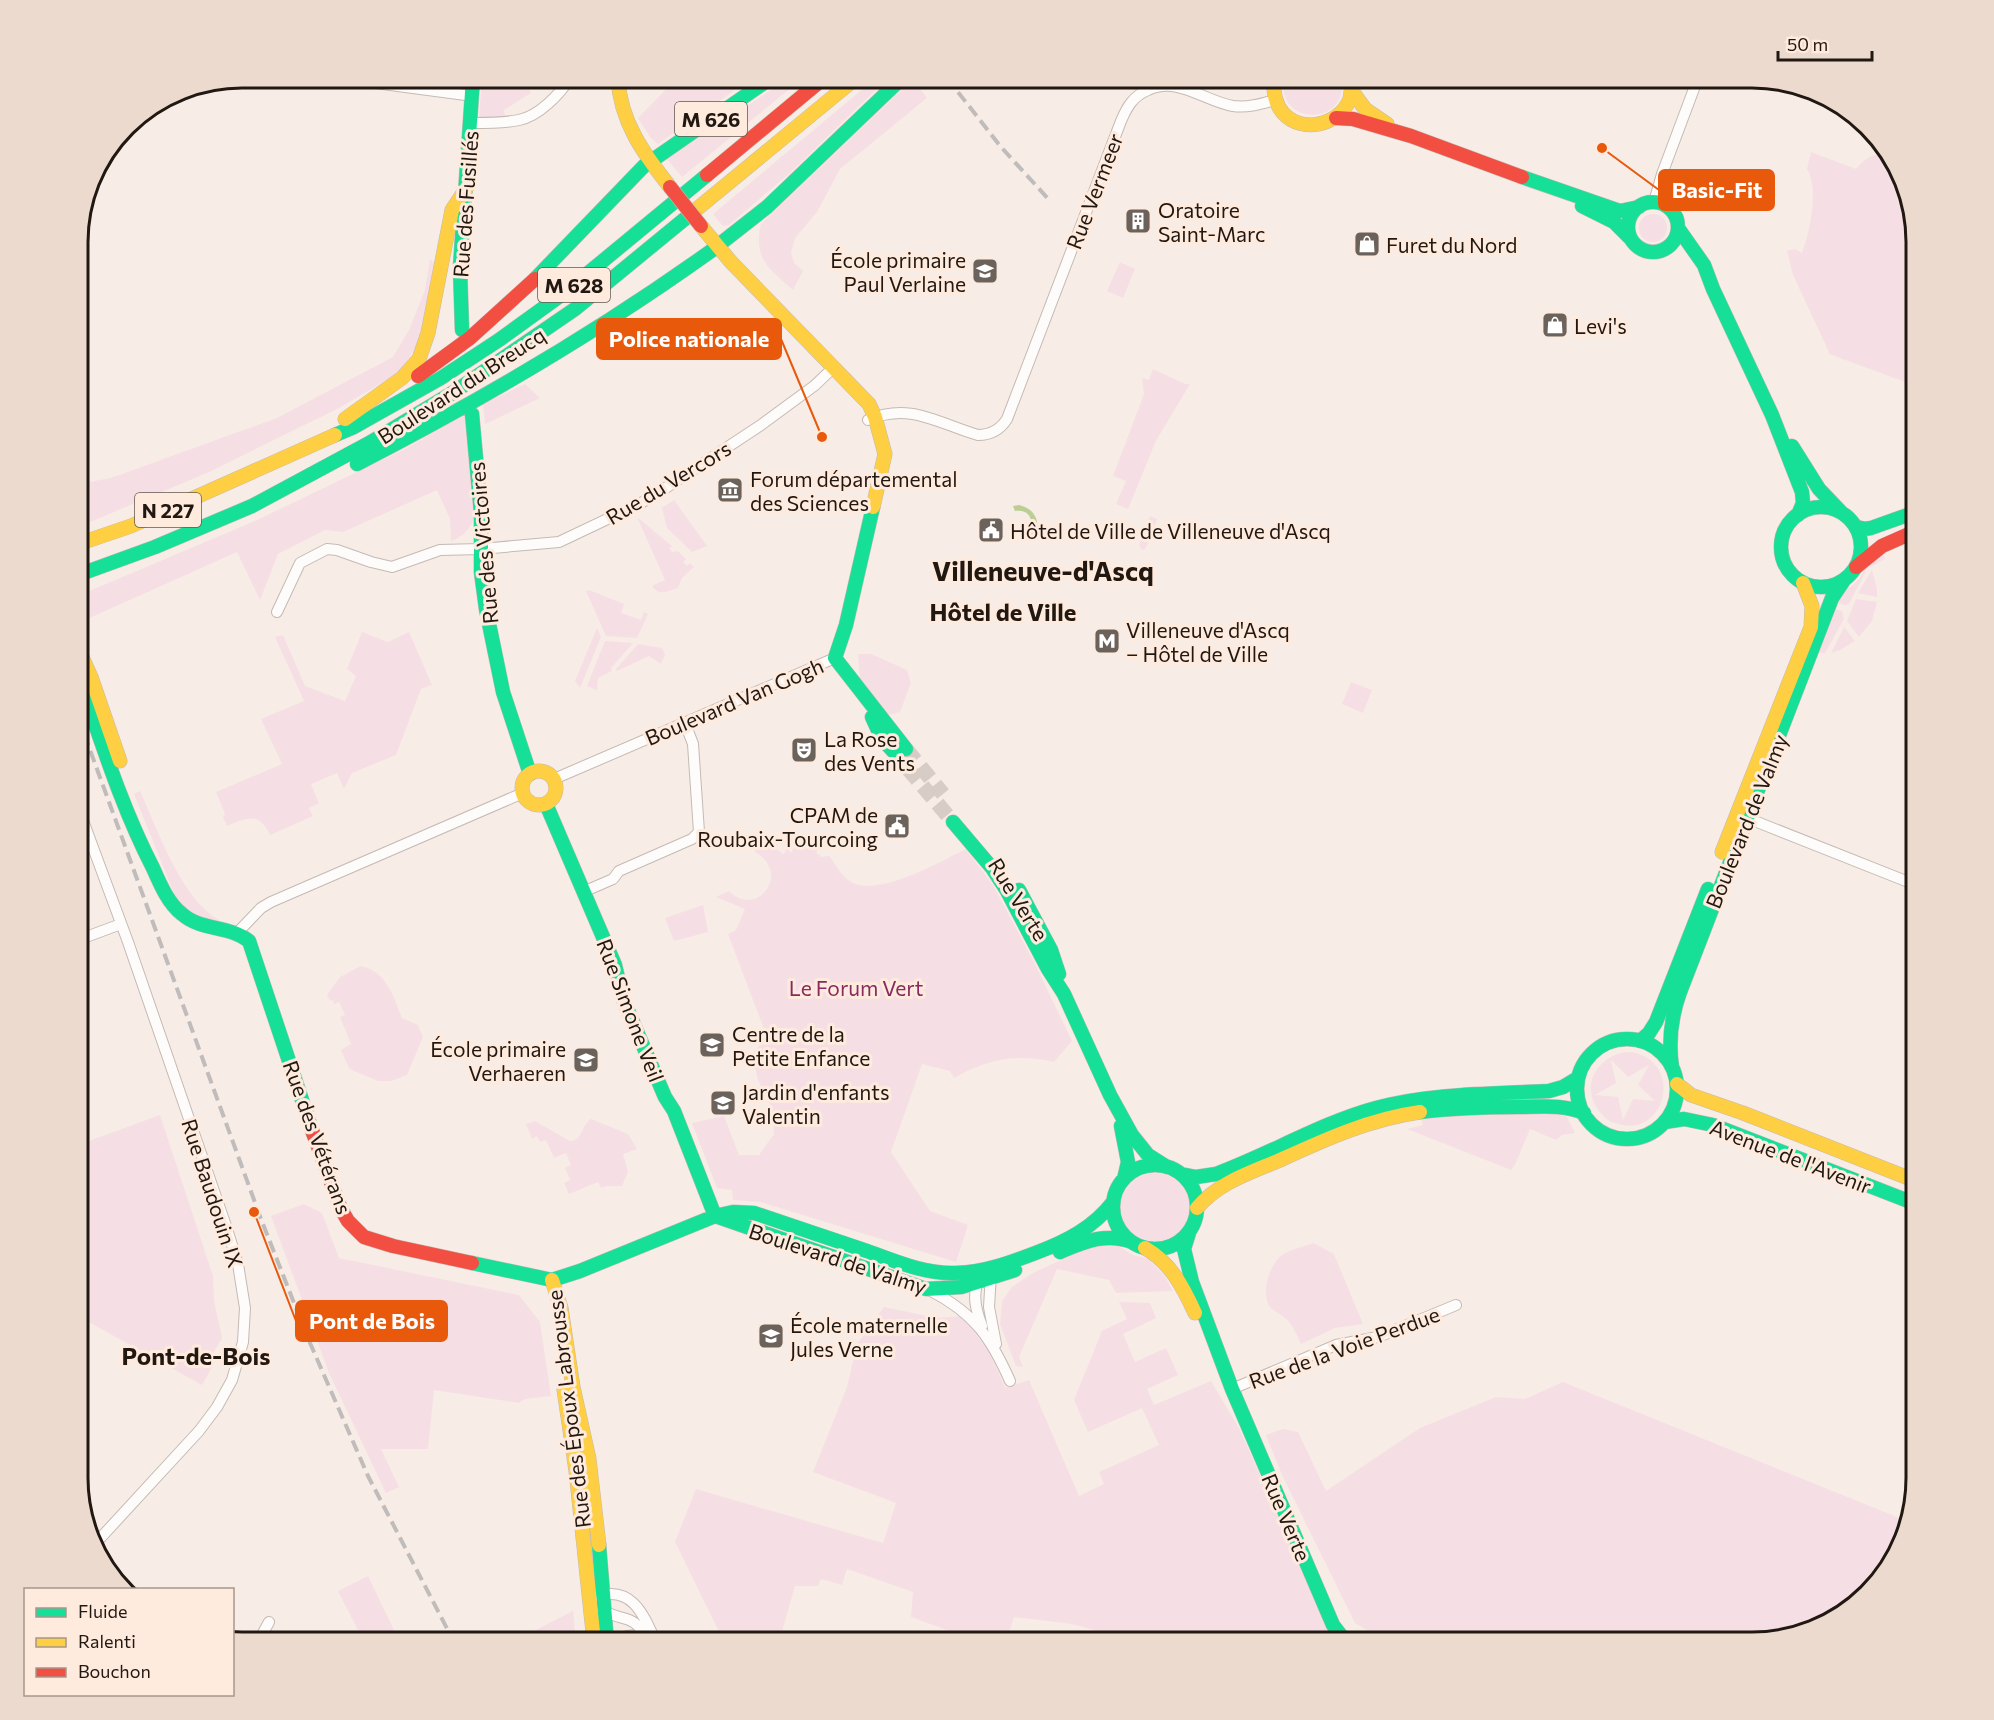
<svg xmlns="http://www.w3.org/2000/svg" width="1994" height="1720" font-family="Commissioner,sans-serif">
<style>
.green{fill:#f6dfe4;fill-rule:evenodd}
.water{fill:#bdce94}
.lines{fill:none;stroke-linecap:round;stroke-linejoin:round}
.secondary-tunnel{stroke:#d7ccc6;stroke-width:15;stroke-dasharray:15 8;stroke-linecap:butt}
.street-casing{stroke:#c4bab4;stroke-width:12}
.fast-casing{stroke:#c4bab4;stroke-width:15}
.slow-casing{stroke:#c4bab4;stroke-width:15}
.jam-casing{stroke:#c4bab4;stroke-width:15}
.street{stroke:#fefcfb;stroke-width:10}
.fast{stroke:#16e098;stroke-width:14}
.slow{stroke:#ffcf43;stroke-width:14}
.jam{stroke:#f24e42;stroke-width:14}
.rail{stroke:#c0bcbb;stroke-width:4;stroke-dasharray:12 6;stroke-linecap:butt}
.jam-bridge-casing{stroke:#c4bab4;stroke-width:15;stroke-linecap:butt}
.jam-bridge{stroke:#f24e42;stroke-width:14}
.labels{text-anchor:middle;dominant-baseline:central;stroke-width:6;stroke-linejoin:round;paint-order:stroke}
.shield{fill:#ffebde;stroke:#64574f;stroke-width:1.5}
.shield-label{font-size:20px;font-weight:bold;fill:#211812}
.street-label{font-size:21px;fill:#211812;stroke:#ffebde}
.poi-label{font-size:21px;fill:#211812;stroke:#ffebde;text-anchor:start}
.park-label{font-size:21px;fill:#88295f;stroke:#ffebde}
.quarter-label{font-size:24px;font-weight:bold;fill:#211812;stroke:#ffebde}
.district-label{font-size:27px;font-weight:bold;fill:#211812;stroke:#ffebde}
.rim{fill:none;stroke:#211812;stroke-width:3}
.leader{fill:none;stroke:#e8590c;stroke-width:2}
.callout-dot{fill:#e8590c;stroke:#ffebde;stroke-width:2}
.callout{fill:#e8590c;stroke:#e8590c;stroke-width:2}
.callout-label{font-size:22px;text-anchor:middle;font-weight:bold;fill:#fff}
</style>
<rect width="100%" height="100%" fill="#f7ece6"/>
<!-- green -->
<path class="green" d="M415,78H455V83L415,82Z
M482,78H523L531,93L504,110L505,117L479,118Z
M713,78H752L658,144L650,137L638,118L673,82L706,88Z
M789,78H803L682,177L667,159Z
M876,78H888L790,173L729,225L723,226L713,214Z
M1284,78H1341C1351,127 1275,127 1284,78Z
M913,79L927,98L840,169L817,212L795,238L791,253L794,263L803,271L793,290C769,269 753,259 761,224Z
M1811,152L1856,169C1864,159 1872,154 1885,154L1903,179L1916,243V386L1829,354L1828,350L1793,275L1787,251L1795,249L1802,253C1810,233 1819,187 1807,169Z
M1639 228a14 14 0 1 1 28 0a14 14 0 1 1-28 0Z
M430,259L437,265L422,338L399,373L337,409L207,473L78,527V484L111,478L277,418L393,357L409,330L425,290Z
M1120,262L1135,269L1123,298L1107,291Z
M1153,369L1185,384H1190L1156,441L1128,509L1116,504L1126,481L1113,476L1144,394L1142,378L1149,380Z
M525,384L540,398L485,424L483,404Z
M465,415L476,514C471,527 465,536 451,541L450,519L437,490L343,532L325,530L278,554L260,600L237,552L85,620L80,595L257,520L403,450Z
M674,500L707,546L692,552L667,528L662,508Z
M1150,516L1157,519L1146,548L1142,550L1139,545Z
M637,517L672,546L669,548L672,552L678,551L686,559L683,562L687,566L690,563L694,567L682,578L678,588C667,591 659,597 652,586L665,580Z
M1881,551L1885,559L1867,569L1849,604L1845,605L1834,602L1840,591L1852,586L1859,579L1868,561Z
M1872,570L1877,589V597L1858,593Z
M589,590L624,604L621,613L641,620L644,612L648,614L637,638L606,636L586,591Z
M1856,599L1877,602L1872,621L1859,637L1847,621Z
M1832,608L1842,611L1844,619L1825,653H1819Z
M1844,627L1855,641L1840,650L1831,653Z
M597,628L601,637L580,688L575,681Z
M362,632L388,642L409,632L432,685L421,689L396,755L352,773L344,789L337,773L311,784L319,803L309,808L313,816L270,835C259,811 246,818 227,826L223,817L225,814L216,792L282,764L261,719L304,701L275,637L283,635L305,686L345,701L356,676L347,669Z
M605,641L633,643L611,668L612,671L598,678L597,690L587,686Z
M638,644L662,648L665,655L661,664L649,656L617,671L616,669Z
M858,654H871L907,670L911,683L900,712L888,715L865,691L860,680Z
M1351,682L1372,690L1363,713L1342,704Z
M140,791C157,829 182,900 219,920V922L192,916L177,901L134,794Z
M775,834L776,842H778L777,850L780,851L782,854L786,852L785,849H788L791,853L793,849L797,848L796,839L799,838L800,842L816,841L817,855L820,854V857L829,856C835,863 839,872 846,878C870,903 941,861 966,849L993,885L1033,960L1072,1041L1054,1062C1018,1053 986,1059 954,1078L950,1071L922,1064L891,1152L930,1211L968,1225L956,1262L760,1202L733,1200L732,1190L717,1188L692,1123L724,1116L739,1155H759L774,1134L773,1111L758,1080L752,1054L767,1037L728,934L736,930L745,909L716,897L729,891C757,919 792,873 755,852L753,836Z
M703,905L708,932L674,941L665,918Z
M361,966C387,972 393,995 402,1018L418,1025L423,1037L407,1075L391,1081H378L354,1071L349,1068L341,1050L351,1044L340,1017L345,1015L339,1002L334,1004L333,1000L330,1001L327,995L340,977Z
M1632,1052C1685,1063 1665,1138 1618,1124C1609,1122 1602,1116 1597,1108C1579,1081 1603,1051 1632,1052ZM1611,1060L1628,1077L1649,1065L1638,1085L1655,1101L1633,1099L1623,1120L1618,1097L1595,1095L1616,1083Z
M1564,1111L1575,1133L1562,1135L1556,1140L1530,1129L1515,1165L1511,1170L1407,1129L1423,1125L1421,1117Z
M160,1115L213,1276L214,1301L222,1338L212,1355L207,1359L212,1367L202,1385L78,1316V1145Z
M591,1119L628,1134L637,1149L623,1154L628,1172L622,1186H607L601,1188L598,1182L569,1194L564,1183L570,1180L565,1168L571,1165L566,1153L554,1158L546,1140L540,1142L537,1136L532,1139L526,1124L535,1121L570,1141C583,1141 581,1125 591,1119Z
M1120 1208a35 35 0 1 1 70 0a35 35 0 1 1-70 0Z
M304,1204L322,1213L339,1258L519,1295L540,1322L551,1396L525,1399L519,1403L434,1390L428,1449H381L399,1487L386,1493L329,1373L271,1216Z
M1098,1243L1115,1244L1133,1255L1148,1259L1164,1275L1173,1291L1116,1293L1109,1280L1057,1269L1019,1357L1023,1367L1016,1366L1000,1324L1002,1301L1012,1287L1033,1273Z
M1313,1243L1334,1254L1363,1324L1335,1328L1301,1344C1296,1334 1293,1324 1284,1317C1280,1314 1275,1312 1272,1309C1259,1297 1269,1264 1282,1255C1291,1249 1304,1247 1313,1243Z
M1119,1302L1150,1303L1156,1318L1123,1334L1135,1362L1166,1348L1178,1375L1147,1389L1154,1405L1211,1381L1239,1428L1334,1642H1137L1072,1624L1014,1617L1006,1642H980L911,1617L913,1592L847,1569L842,1585L821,1579L818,1586H795L779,1642H724L675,1542L696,1489L883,1543L896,1503L813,1472L847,1387L857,1344L884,1307L937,1318L962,1316L990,1353L1005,1388L1029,1380L1079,1496L1104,1484L1099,1472L1159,1445L1142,1408L1088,1432L1074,1400L1102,1331L1127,1319Z
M1563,1382L1907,1521L1904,1540L1875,1586L1815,1629L1751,1642H1387L1355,1623L1282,1475L1266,1435L1283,1429L1298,1432L1326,1491L1420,1428L1496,1397L1525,1399Z
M368,1576L394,1630L370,1642H364L338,1591Z
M573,1611L576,1642H512Z"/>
<!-- water -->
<path class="water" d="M1019,505C1030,508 1037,513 1038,528L1028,539L1026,535C1036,524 1031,508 1015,511L1013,506Z"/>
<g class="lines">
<!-- secondary-tunnel -->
<path class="secondary-tunnel" d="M906,749L943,794
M893,751L953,822"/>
<defs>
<path id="street" d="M338,78L473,96
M472,123C487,123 505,123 519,120C539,116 560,94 570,78
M1654,202L1662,174L1698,78
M868,420C910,402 937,423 978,435C991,435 1000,430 1007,419L1121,121C1127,107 1133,96 1148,90C1178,76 1204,101 1233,106C1247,108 1261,104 1275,100
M277,612L300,563L327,549L337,550L371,562L392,567L440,550L481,549L559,542L639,504L655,495L761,425L814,386L834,367
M554,779L835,658
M78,807L128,942L226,1226L238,1264L245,1308L243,1342L232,1380L217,1407L199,1431L94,1545
M1747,818L1916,885
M583,892L613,879L619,871L692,839L699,832L693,744L685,723
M238,932L261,908L271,902L523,793
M78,940L121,924
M991,1274L989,1307L996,1344
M980,1278C971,1293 976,1311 982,1326
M931,1291C974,1313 991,1338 1010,1381
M1232,1389L1336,1345L1378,1337L1456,1305
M598,1596C633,1586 644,1616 656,1642
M599,1608C625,1625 630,1609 650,1642
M258,1642L269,1622
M616,1642C627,1633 638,1634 649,1642"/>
<path id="fast" d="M644,166L771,78
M1522,177L1620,211L1639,207
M1628 227a25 25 0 1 1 50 0a25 25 0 1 1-50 0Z
M1582,206L1614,222L1631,239
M1678,228L1704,265L1713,289L1772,415L1802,492L1803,503L1798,515
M711,251L767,207L902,78
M535,279L644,166
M462,330L460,267L473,78
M472,414L481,513V572L486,609L503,692L530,774
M335,435L354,427L441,378L499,340L564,293L707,175
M1792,446L1819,489L1840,511
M357,464C480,401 598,332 711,251
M873,507L846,625L835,658L906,749
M1781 547a40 40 0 1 1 80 0a40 40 0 1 1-80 0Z
M1855,526L1864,529L1871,528L1916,512
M78,575L155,547L252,506L371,442L454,392L575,309L692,213
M78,675C101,740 121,806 153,868C160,884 168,903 182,914C201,931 229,925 249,941L313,1133
M872,717L882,739L893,751
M546,804L615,965L623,999L665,1097L674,1111L715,1216
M953,822L992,868L1007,891L1048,969L1064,994L1110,1095L1132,1135L1148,1155L1167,1167
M1019,890L1051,950L1059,974
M1577 1089a50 50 0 1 1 100 0a50 50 0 1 1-100 0Z
M1640,1041L1649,1033L1656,1022L1708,889
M1672,1067C1668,1040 1671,1017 1680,992L1832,598L1844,580
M1420,1112C1453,1108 1486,1107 1519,1107C1541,1107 1563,1104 1584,1113
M1665,1122L1684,1119L1713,1125L1916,1204
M1121,1126L1128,1162L1124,1179
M1113 1207a42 42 0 1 1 84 0a42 42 0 1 1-84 0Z
M1181,1174L1196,1177L1216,1174C1270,1154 1321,1123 1376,1108C1432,1093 1492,1094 1549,1091L1563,1087L1578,1078
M715,1216L926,1289L961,1287L1015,1270
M1189,1233L1184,1249L1192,1282L1232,1389L1333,1625L1346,1642
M1060,1252C1084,1242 1106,1232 1132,1242
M472,1263L552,1280L580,1271L715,1216L733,1212L754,1213C792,1226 829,1238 867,1251C895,1261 924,1274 955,1273C983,1273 1012,1262 1038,1252C1067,1241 1094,1227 1113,1202
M599,1545L607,1642"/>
<path id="slow" d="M618,78C620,122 644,154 670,187
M1273,78C1274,90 1274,103 1283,113C1302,134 1338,125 1349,101C1352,94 1351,85 1352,78
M1352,91L1365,109L1387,124
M692,213L856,78
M701,226L731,262L869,404L875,417L885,454L873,507
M345,419L402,378L419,359L428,333L452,210L466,189
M78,544L131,526L335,435
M78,648L91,677L120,761
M522 788a17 17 0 1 1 34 0a17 17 0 1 1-34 0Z
M1722,852L1811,627L1812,606L1803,583
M1677,1084L1691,1095L1743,1113L1916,1181
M1197,1208C1219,1182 1250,1173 1280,1160C1326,1139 1370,1119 1420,1112
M1145,1248C1171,1263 1183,1287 1195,1313
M552,1280L561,1308L573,1387L589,1459L599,1545
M564,1390L576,1471L594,1642"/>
<path id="jam" d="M1336,118L1353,119L1411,136L1522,177
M707,175L824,78
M418,376L470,338L535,279
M1856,567L1882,546L1916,531
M313,1133L341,1209L348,1221L364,1237L393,1246L472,1263"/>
</defs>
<!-- street casing -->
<use href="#street" class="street-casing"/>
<!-- fast casing -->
<use href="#fast" class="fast-casing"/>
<!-- slow casing -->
<use href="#slow" class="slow-casing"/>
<!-- jam casing -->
<use href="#jam" class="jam-casing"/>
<!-- street -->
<use href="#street" class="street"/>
<!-- fast -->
<use href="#fast" class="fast"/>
<!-- slow -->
<use href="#slow" class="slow"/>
<!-- jam -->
<use href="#jam" class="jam"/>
<!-- rail -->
<path class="rail" d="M947,78L1001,147L1051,202
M78,717L261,1219L307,1336L368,1476L454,1642"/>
<defs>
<path id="jam-bridge" d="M670,187L701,226"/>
</defs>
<!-- jam-bridge casing -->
<use href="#jam-bridge" class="jam-bridge-casing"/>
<!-- jam-bridge -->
<use href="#jam-bridge" class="jam-bridge"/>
</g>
<!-- icons -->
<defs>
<symbol id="building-square" viewBox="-11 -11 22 22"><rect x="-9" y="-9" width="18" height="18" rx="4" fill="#6c625c" stroke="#ffebde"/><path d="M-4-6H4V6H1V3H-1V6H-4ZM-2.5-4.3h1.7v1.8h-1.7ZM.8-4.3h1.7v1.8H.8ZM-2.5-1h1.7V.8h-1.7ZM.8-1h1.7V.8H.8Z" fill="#fff"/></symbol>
<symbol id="shop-square" viewBox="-11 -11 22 22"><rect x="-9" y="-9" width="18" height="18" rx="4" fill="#6c625c" stroke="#ffebde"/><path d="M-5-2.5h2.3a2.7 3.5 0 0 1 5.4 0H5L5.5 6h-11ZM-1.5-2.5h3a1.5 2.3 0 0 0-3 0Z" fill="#fff"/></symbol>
<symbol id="school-square" viewBox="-11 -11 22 22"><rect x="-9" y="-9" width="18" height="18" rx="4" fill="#6c625c" stroke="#ffebde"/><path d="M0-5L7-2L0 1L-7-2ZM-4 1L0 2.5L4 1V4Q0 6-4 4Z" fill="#fff"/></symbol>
<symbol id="museum-square" viewBox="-11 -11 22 22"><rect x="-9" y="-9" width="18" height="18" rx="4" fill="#6c625c" stroke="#ffebde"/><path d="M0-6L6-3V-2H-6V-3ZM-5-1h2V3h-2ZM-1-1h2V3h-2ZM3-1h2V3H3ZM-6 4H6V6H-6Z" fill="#fff"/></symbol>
<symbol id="civic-square" viewBox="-11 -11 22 22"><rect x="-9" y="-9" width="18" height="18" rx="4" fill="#6c625c" stroke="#ffebde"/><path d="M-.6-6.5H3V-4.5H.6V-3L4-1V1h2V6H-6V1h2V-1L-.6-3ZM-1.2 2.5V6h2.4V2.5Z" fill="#fff"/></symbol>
<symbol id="metro-square" viewBox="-11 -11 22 22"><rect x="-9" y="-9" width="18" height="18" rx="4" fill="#6c625c" stroke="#ffebde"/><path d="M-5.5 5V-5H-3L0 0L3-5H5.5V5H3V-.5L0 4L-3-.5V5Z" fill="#fff"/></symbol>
<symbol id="theatre-square" viewBox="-11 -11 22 22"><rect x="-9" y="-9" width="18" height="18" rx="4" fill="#6c625c" stroke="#ffebde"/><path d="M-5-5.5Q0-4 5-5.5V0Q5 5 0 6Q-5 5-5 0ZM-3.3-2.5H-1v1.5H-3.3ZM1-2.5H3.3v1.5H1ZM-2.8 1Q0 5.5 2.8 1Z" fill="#fff"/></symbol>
</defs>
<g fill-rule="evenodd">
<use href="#building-square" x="1123" y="206" width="30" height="30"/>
<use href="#shop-square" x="1352" y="229" width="30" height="30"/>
<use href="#school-square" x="970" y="256" width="30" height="30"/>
<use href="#shop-square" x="1540" y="310" width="30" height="30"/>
<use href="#museum-square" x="715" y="475" width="30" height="30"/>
<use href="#civic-square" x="976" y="515" width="30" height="30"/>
<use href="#metro-square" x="1092" y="626" width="30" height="30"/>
<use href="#theatre-square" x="789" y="735" width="30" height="30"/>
<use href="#civic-square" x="882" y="811" width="30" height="30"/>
<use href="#school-square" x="697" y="1030" width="30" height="30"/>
<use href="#school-square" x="571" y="1045" width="30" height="30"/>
<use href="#school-square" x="708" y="1088" width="30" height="30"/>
<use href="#school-square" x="756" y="1321" width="30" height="30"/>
</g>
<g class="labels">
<!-- shield labels -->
<g class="shield">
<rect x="675" y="102" width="72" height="34" rx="4.5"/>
<rect x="538" y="268" width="72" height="34" rx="4.5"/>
<rect x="135" y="493" width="66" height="34" rx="4.5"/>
</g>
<g class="shield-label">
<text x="711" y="119">M 626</text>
<text x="574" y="285">M 628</text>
<text x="168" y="510">N 227</text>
</g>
<!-- street labels -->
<g class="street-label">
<text transform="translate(1094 191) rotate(-69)">Rue Vermeer</text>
<text transform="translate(465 204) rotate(-86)">Rue des Fusillés</text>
<text transform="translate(461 385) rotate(-33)">Boulevard du Breucq</text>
<text transform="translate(668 482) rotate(-31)">Rue du Vercors</text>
<text transform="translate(483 543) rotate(-95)">Rue des Victoires</text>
<text transform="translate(734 701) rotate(-23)">Boulevard Van Gogh</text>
<text transform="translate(1746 821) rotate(-68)">Boulevard de Valmy</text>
<text transform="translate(1019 899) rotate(58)">Rue Verte</text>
<text transform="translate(631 1010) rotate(69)">Rue Simone Veil</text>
<text transform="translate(318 1137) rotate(70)">Rue des Vétérans</text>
<text transform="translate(1791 1156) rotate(21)">Avenue de l'Avenir</text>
<text transform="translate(213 1193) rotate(72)">Rue Baudouin IX</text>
<text transform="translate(838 1258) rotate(18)">Boulevard de Valmy</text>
<text transform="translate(1344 1347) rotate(-20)">Rue de la Voie Perdue</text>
<text transform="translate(568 1409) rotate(-97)">Rue des Époux Labrousse</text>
<text transform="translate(1287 1517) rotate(67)">Rue Verte</text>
</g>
<!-- poi labels -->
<g class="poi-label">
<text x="1158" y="209">Oratoire<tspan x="1158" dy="24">Saint-Marc</tspan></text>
<text x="1386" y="244">Furet du Nord</text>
<text x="966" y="259" text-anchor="end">École primaire<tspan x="966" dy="24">Paul Verlaine</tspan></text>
<text x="1574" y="325">Levi's</text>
<text x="750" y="478">Forum départemental<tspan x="750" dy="24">des Sciences</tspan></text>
<text x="1010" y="530">Hôtel de Ville de Villeneuve d'Ascq</text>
<text x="1126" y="629">Villeneuve d'Ascq<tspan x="1126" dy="24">– Hôtel de Ville</tspan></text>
<text x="824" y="738">La Rose<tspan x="824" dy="24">des Vents</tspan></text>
<text x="878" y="814" text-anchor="end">CPAM de<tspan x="878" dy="24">Roubaix-Tourcoing</tspan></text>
<text x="732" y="1033">Centre de la<tspan x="732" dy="24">Petite Enfance</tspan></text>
<text x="566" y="1048" text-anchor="end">École primaire<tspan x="566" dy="24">Verhaeren</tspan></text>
<text x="742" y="1091">Jardin d'enfants<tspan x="742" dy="24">Valentin</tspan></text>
<text x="790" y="1324">École maternelle<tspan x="790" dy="24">Jules Verne</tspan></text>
</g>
<!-- park labels -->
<g class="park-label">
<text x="856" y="987">Le Forum Vert</text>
</g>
<!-- quarter labels -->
<g class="quarter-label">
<text x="1003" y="611">Hôtel de Ville</text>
<text x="196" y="1355">Pont-de-Bois</text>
</g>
<!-- district labels -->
<g class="district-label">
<text x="1043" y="570">Villeneuve-d'Ascq</text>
</g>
</g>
<!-- crop -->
<path d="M0 0H1994V1720H0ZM242 88H1752A154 154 0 0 1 1906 242V1478A154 154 0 0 1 1752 1632H242A154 154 0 0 1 88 1478V242A154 154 0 0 1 242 88Z" fill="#eddace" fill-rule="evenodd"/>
<path class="rim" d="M242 88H1752A154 154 0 0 1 1906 242V1478A154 154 0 0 1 1752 1632H242A154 154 0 0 1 88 1478V242A154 154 0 0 1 242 88Z"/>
<!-- callouts -->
<path class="leader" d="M1602 148L1659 190M822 437L781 339M254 1212L296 1321"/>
<g class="callout-dot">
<circle cx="1602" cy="148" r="6"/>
<circle cx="822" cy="437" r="6"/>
<circle cx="254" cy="1212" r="6"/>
</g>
<g class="callout">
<rect x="1659" y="170" width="115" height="40" rx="6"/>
<rect x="597" y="319" width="184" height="40" rx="6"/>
<rect x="296" y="1301" width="151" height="40" rx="6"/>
</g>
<g class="callout-label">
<text x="1717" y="198">Basic-Fit</text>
<text x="689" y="347">Police nationale</text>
<text x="372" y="1329">Pont de Bois</text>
</g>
<!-- legend -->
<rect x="24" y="1588" width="210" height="108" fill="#ffebde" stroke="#a6978c" stroke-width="1.5"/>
<rect x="36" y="1608" width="30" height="9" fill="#16e098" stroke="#a6978c" stroke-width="1.5"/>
<text x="78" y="1618" font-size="18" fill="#211812">Fluide</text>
<rect x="36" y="1638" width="30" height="9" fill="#ffcf43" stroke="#a6978c" stroke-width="1.5"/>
<text x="78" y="1648" font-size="18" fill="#211812">Ralenti</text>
<rect x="36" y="1668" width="30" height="9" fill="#f24e42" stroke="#a6978c" stroke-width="1.5"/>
<text x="78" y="1678" font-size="18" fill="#211812">Bouchon</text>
<!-- scale -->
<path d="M1778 51v9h94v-9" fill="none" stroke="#211812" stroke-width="3"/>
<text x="1787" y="51" font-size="18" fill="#211812" stroke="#ffebde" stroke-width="4.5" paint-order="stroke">50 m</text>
</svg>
